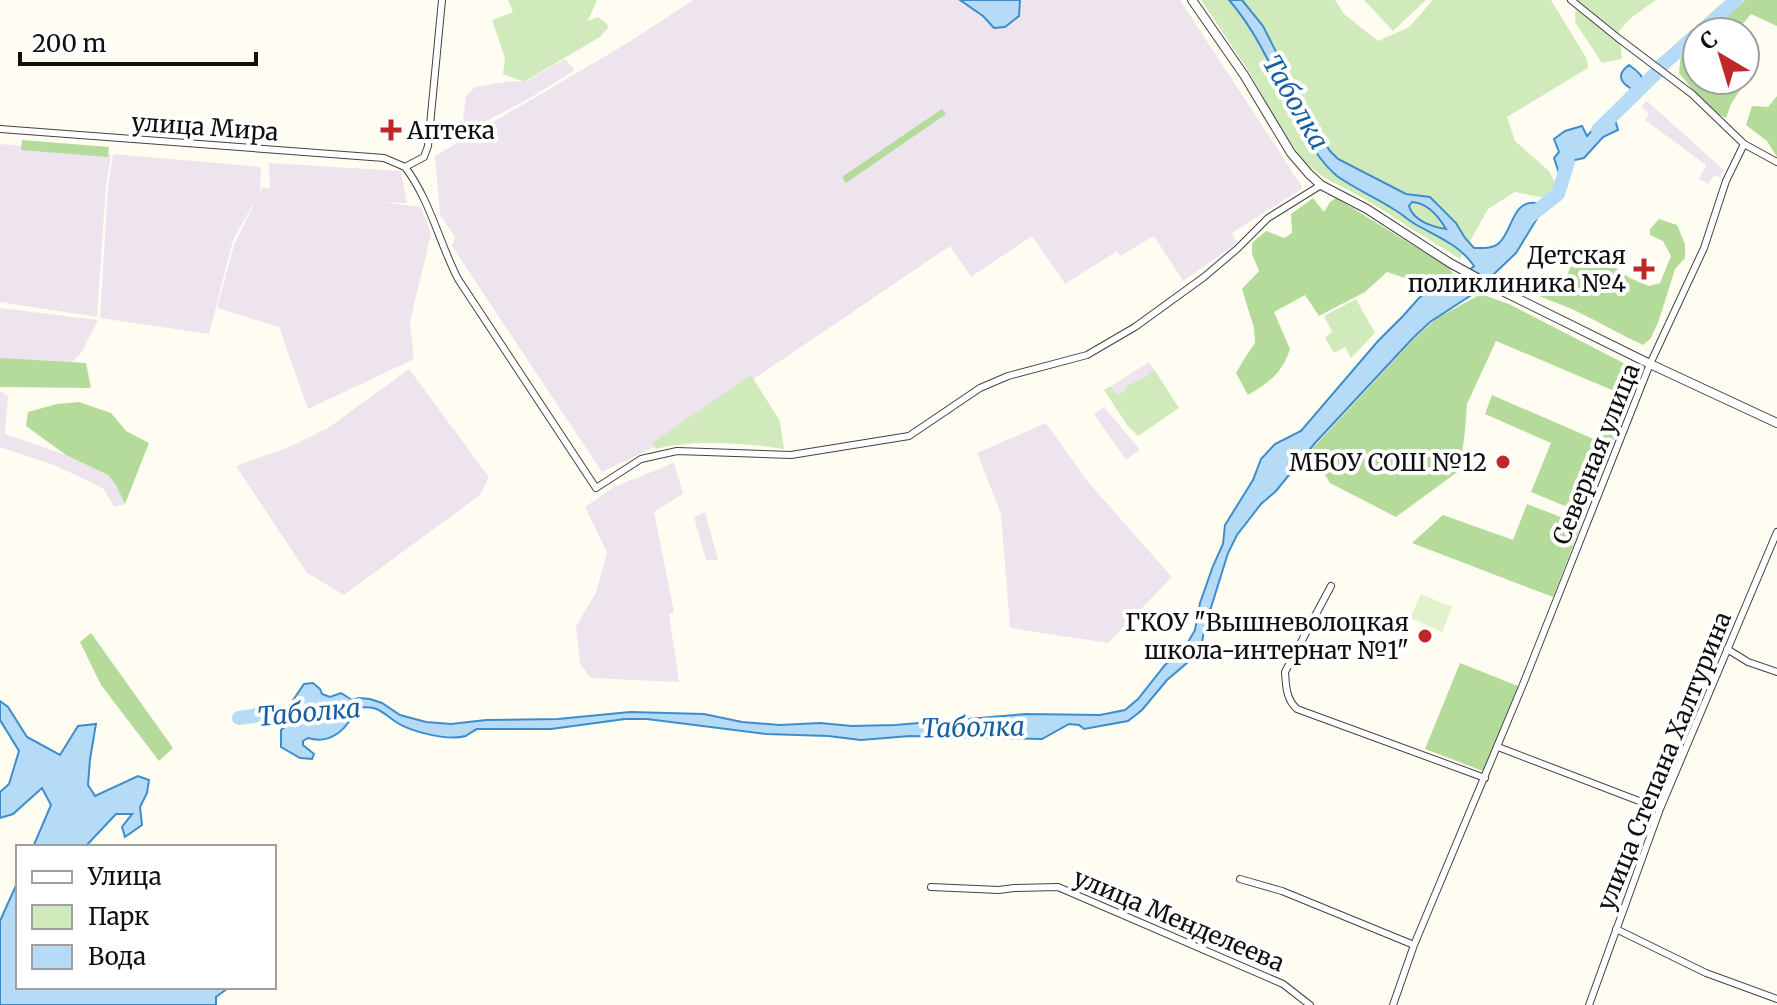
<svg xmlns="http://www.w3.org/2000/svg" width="1777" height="1005" font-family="Merriweather,serif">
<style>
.industrial{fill:#ede4ee}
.green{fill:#d1eabb}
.forest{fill:#b4db9a}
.pitch{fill:#e3f1cc}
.water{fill:#b6dbf6;stroke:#3d8dcd;stroke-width:2;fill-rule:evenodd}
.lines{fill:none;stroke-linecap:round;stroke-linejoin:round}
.river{stroke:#b6dbf6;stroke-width:14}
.minor-casing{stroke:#424242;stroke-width:8}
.tertiary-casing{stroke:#424242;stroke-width:10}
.minor{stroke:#fff;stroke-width:6}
.tertiary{stroke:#fff;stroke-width:8}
.poi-dot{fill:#c02727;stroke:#fff;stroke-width:3}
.labels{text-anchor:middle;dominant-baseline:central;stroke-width:8;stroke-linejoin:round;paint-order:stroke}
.street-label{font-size:24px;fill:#0f0f0f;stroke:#fff}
.poi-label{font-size:24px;fill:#0f0f0f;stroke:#fff;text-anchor:end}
.water-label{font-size:26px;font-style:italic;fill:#185fa2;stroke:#fff}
</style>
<rect width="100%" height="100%" fill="#fffdf2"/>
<!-- industrial -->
<path class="industrial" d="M693,0H1180L1303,188L1232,233L1237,243L1183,281L1154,236L1120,256L1117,251L1065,284L1032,236L971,277L950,246L650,449L602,472L452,246L455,237L440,215L435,156L626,44Z
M565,59L575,70L530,98L469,130L463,120L466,96L475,87L512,81L525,82Z
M1647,101L1724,170L1720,178L1714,175L1708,184L1699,179L1706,165L1645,120L1649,114L1641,106Z
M0,144L111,154L106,186L97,317L0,302Z
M113,154L261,167L260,192L263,188H270L269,163L401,171L407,203L384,202L421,207L431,234L410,322L414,359L308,409L279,327L217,308L234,245L257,197L233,240L209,334L100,318L108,188Z
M0,308L98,320L81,353L70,364L0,359Z
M1149,362L1154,369L1145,377L1126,387V390L1116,395L1111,386Z
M409,369L489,477L480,495L344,595L307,573L236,466L289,447L328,428Z
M0,391L8,396L5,434L66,455L108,475L116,485L125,504L114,507L103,488L54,465L0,447Z
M1104,407L1140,450L1126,460L1094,414Z
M1046,423L1087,481L1172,577L1108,643L1010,628L1001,514L977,453Z
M674,463L683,494L654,512L674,612L669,614L679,682L591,678L580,664L576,626L596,593L607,552L585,507L614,487Z
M705,512L718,560H706L694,517Z"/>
<!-- green -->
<path class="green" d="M508,0H597L588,21L598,17L607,24L608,28L600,37L524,82L503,74L505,58L492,20L513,12Z
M1201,0H1335L1344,14L1378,41L1409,27L1433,0H1551L1587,59L1588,68L1507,117L1515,141L1549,171L1557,186L1544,198L1515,192L1488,209L1460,259C1428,240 1398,219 1366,200C1347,188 1325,181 1308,165C1285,141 1266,100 1249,72C1233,47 1217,24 1201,0Z
M1364,0H1426L1393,31Z
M1576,0H1656L1632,17L1619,31L1622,59L1602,63L1575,22Z
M1356,299L1375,333L1351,358L1345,347L1334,353L1325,338L1332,332L1324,316Z
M1154,369L1179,408L1138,436L1127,425L1104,390L1111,386L1117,395L1126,390L1125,387L1145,377Z
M751,375L780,421L784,449C748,443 691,439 656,449L652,443Z"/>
<!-- forest -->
<path class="forest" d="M1745,0H1777V26L1751,14L1736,32H1707Z
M1697,41V80H1743L1744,84L1731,104L1726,118C1706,110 1693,89 1679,73L1681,53Z
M1777,96V157L1767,141L1746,125L1752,106L1768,107Z
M942,109L946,114L846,183L842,177Z
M22,140L109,147L108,157L21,150Z
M1313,198L1324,212L1330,202L1336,198L1450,268L1453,274C1433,292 1410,279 1387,272L1365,292L1319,316L1305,295L1274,312L1290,349C1282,373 1270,382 1248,395L1236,373L1246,356L1255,343L1254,328L1242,289L1259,271L1252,254V243L1266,231L1284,238L1292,233L1291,214Z
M1659,219L1677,225L1685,244V258L1675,269L1659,320L1651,338L1643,345C1621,335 1601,323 1580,313C1563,304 1544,299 1527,291V287L1554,293L1564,284L1572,262L1584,257L1613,266L1630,278L1649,286L1660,283L1671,256L1663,241L1650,235V229Z
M1481,294L1509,304L1639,371L1613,443L1602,438L1619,393L1496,341L1467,404L1465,431L1460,470L1396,517L1330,483L1310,451L1413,340L1437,318Z
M0,358L86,363L91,388L0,387Z
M1492,395L1612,447L1584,514L1531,492L1551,443L1485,414Z
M79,402L111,413L126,431L149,443L125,504L116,485L108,475L66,455L26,426L28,412L57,404Z
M1527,504L1581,525L1553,597L1412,543L1443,515L1513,540Z
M91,633L173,748L159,761L101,685L80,642Z
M1460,663L1518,686L1483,771L1425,749Z"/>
<!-- pitch -->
<path class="pitch" d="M1421,594L1452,607L1442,632L1410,618Z"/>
<!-- water -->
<path class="water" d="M960,0H1020L1019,16L1005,27L994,28L983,16Z
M1229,0H1242L1263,26L1311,121L1330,151L1338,159L1406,194L1430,197L1456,223L1465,238L1474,248C1482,248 1493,249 1499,243C1513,230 1512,200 1536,203L1541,212L1516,253L1473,294L1430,322L1413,338L1315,443L1276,491L1261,504L1237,535L1228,553L1204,630L1202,643L1194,657L1167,680L1142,710L1128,721L1084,729L1079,725L1069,724L1042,739L910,736L861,740L828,736L766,734L647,719H625L551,729H477C475,730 467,735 466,736C448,741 411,732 396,722C380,711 378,705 355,708C349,729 330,745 308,738L303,741V745L314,754L312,759L300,758L281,747V730L292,721V718L255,720V709L289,706L304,684L313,683L320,689L322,694L330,697L341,693L352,700L359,698L370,699L382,703L400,715L426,722L451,724L486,720L558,719L630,712L704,714L742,722L780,725L820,723L852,726L895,725L1026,714L1100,715L1125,710L1138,699L1165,665L1187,644L1195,630L1200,603L1213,566L1223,544L1225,525L1253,480L1261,459L1275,444L1301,431L1378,341L1403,316L1419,298L1434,286L1460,278L1474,266C1460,245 1436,236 1415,224C1408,220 1402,214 1395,210C1377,198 1355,189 1337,176C1318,160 1307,138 1295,116C1275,76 1259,34 1229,0ZM1412,202C1428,203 1439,217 1446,229C1433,227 1413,221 1409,206Z
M1629,65C1638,71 1644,77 1647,88L1641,93C1627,88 1611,78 1629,65Z
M1611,117L1616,123L1618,130L1603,137L1584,158L1570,161L1566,178L1561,179L1554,158L1559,152L1554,139L1565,131L1582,126L1587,136L1602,120Z
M0,701L8,707L27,737L60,755L78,726L96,724L90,759L88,785L95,796L138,776L149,780L147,793L140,807L142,825L125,837L122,827L132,814H116L85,847H33L51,805L42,788L13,814L0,818V792L9,784L19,751L0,720Z
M18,881V987L228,988L216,997V1005H0V921Z"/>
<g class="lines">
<!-- river -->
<path class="river" d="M1700,32L1736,0
M1661,66L1697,34
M1598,130L1657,72
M1525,220L1558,194L1568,162
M239,718L274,713"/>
<defs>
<path id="minor" d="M1571,0L1618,38L1692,94L1744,144L1777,162
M0,129L384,158L405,167
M405,167C430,200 439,242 458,279L596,488L641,459L677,451L791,455L909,436L980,388L1008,376L1087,355L1135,327L1204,277L1237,249L1268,218L1321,185
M405,167L424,157L428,146L442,0
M1331,586L1285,672C1286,686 1286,699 1297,709L1485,778
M1727,649L1748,662L1777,672
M1498,747L1660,809
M1240,879L1282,891L1414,945
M931,887L999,890L1014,888L1058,887L1283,984L1310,1005
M1616,929L1706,973L1777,999
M1393,1005L1414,945L1524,682L1650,364L1704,248L1726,181L1744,144
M1589,1005L1660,809L1777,532"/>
<path id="tertiary" d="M1192,0L1244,75L1291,153L1309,174L1321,185L1367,209L1450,263L1490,285L1650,364L1777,423"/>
</defs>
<!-- minor casing -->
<use href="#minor" class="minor-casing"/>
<!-- tertiary casing -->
<use href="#tertiary" class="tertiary-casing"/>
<!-- minor -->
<use href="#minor" class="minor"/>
<!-- tertiary -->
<use href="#tertiary" class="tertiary"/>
</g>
<!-- markers -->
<g class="poi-dot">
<path d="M387 118h8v8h8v8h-8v8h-8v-8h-8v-8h8z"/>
<path d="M1640 257h8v8h8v8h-8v8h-8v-8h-8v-8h8z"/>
<circle cx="1503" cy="462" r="8"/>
<circle cx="1425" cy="636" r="8"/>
</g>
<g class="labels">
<!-- street labels -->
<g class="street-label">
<text transform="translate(205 127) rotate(4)">улица Мира</text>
<text transform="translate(1596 454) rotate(-68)">Северная улица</text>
<text transform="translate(1664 761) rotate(-68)">улица Степана Халтурина</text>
<text transform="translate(1179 920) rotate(23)">улица Менделеева</text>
</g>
<!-- poi labels -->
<g class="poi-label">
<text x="407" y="130" text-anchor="start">Аптека</text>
<text x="1626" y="255">Детская<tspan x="1626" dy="28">поликлиника №4</tspan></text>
<text x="1487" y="462">МБОУ СОШ №12</text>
<text x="1409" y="622">ГКОУ "Вышневолоцкая<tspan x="1409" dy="28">школа-интернат №1"</tspan></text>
</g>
<!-- water labels -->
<g class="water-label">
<text transform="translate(1296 102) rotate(60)">Таболка</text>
<text transform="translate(309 712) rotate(-5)">Таболка</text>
<text transform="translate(973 727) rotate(-1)">Таболка</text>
</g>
</g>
<!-- legend -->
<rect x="16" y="845" width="260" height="144" fill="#ffffff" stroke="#9f9f9f" stroke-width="2"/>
<rect x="32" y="871" width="40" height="12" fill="#ffffff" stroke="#9f9f9f" stroke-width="2"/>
<text x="88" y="885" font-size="24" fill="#0f0f0f">Улица</text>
<rect x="32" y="905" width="40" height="24" fill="#d1eabb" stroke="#9f9f9f" stroke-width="2"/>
<text x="88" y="925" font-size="24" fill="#0f0f0f">Парк</text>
<rect x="32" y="945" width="40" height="24" fill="#b6dbf6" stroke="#9f9f9f" stroke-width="2"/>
<text x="88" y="965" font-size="24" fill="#0f0f0f">Вода</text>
<!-- north arrow -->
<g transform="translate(1721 56) rotate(322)"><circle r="38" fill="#ffffff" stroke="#9f9f9f" stroke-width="2"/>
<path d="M0-6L14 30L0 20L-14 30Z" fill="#c02727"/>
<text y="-12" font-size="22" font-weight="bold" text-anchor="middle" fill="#0f0f0f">С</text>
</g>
<!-- scale -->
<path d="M20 52v12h236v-12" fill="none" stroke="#0f0f0f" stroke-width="4"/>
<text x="32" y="52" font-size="24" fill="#0f0f0f" stroke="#ffffff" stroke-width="6" paint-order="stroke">200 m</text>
</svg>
